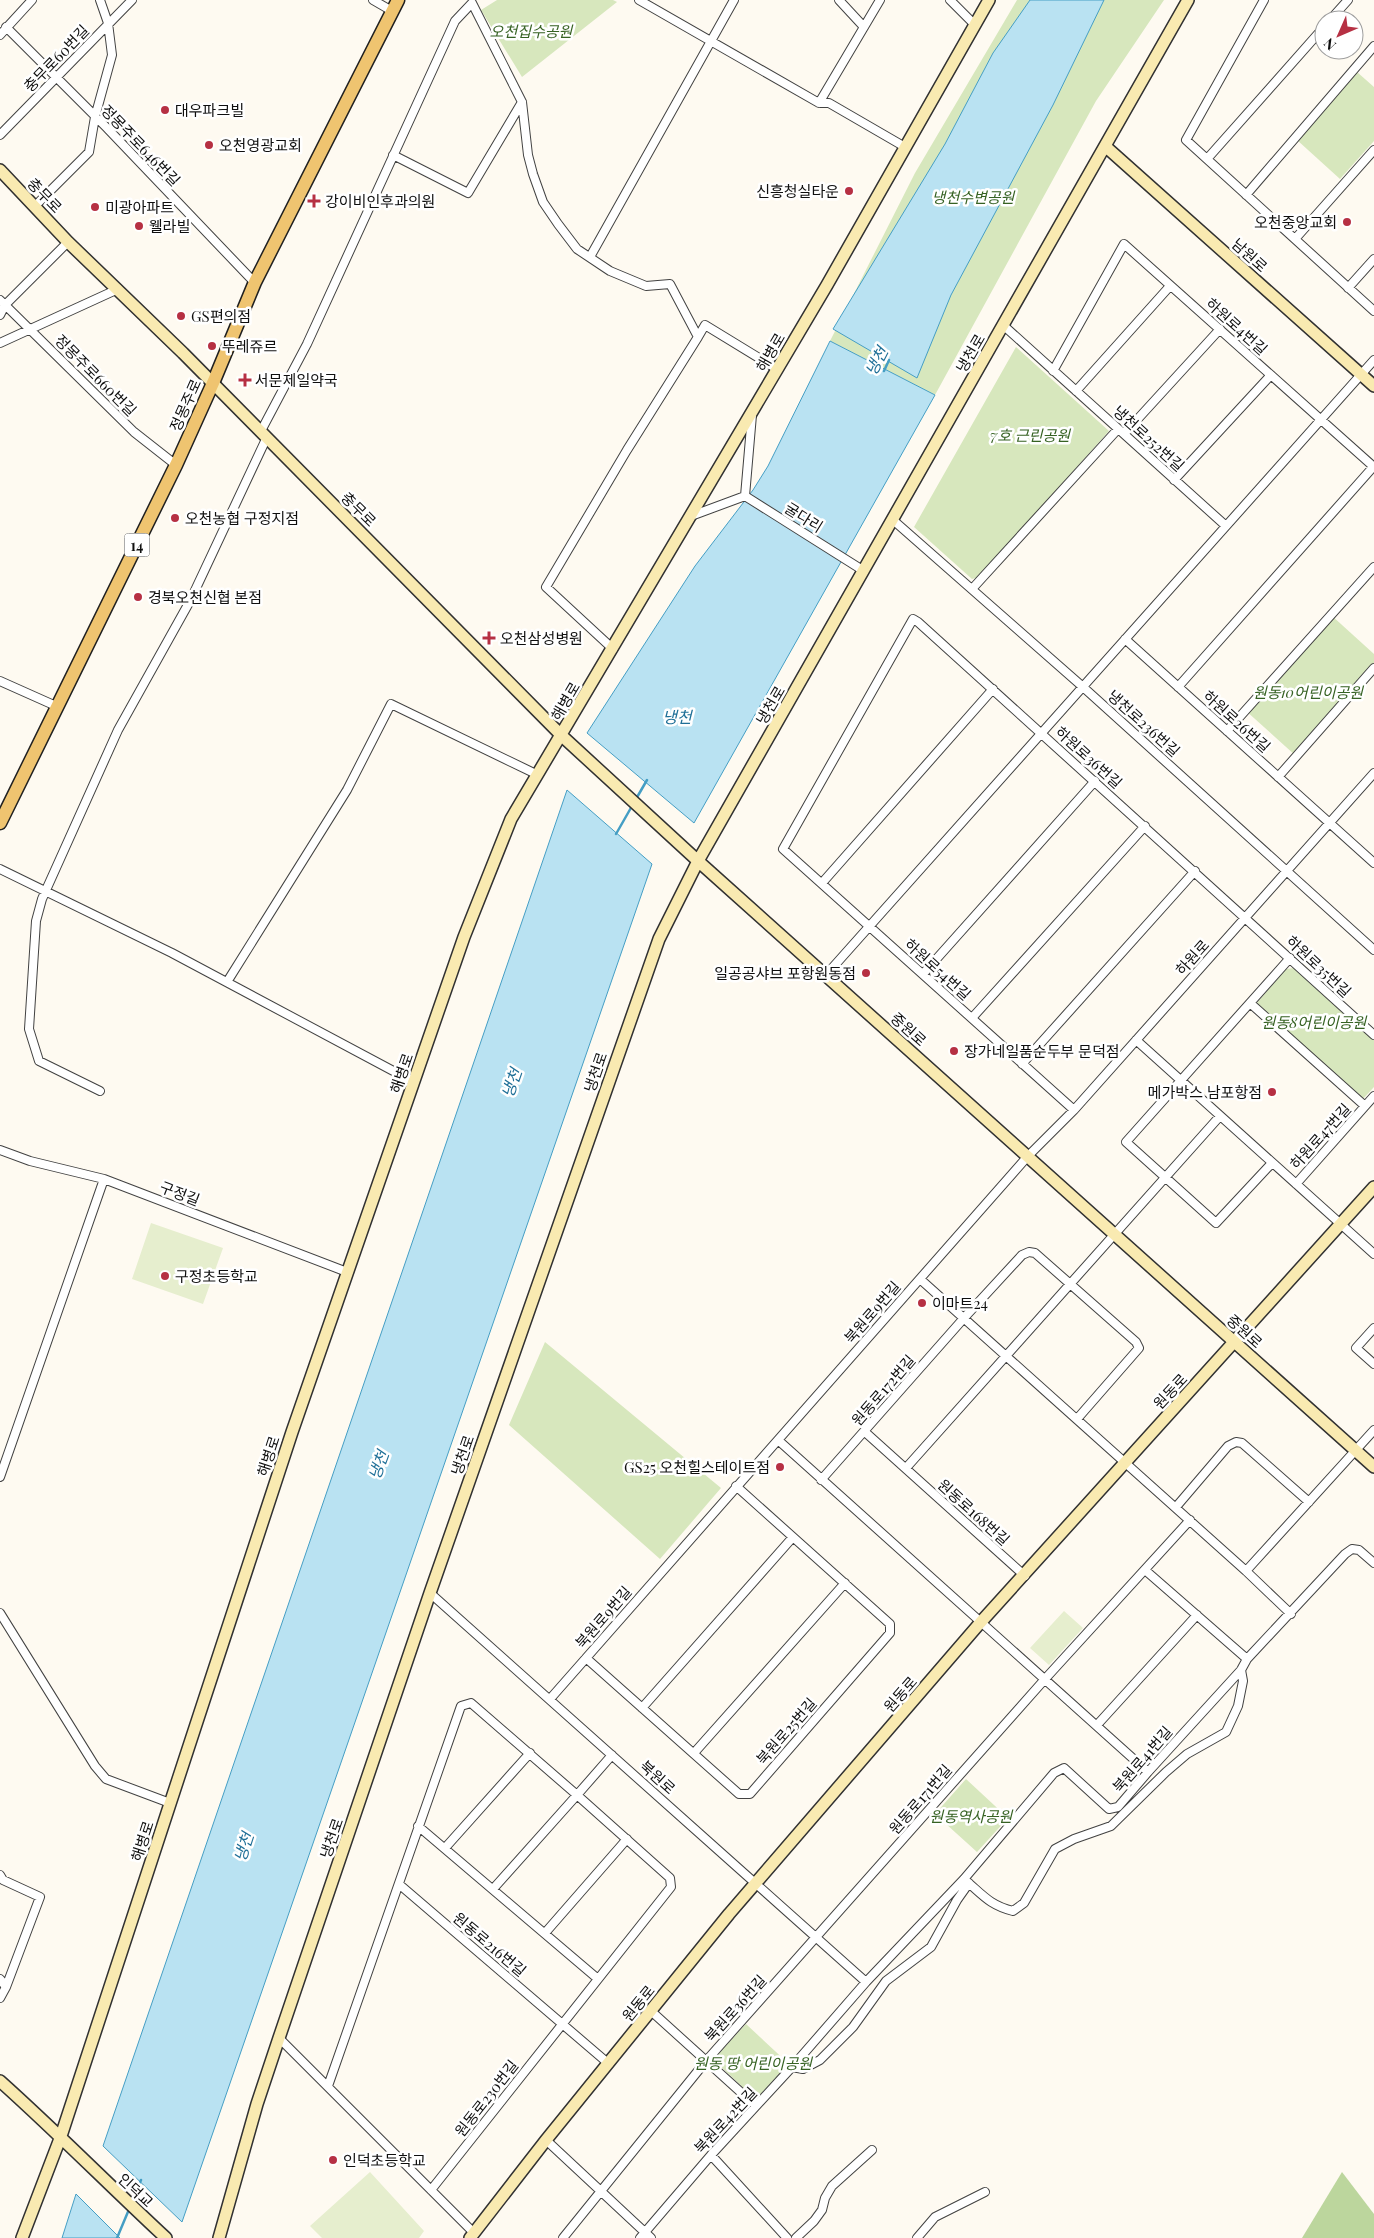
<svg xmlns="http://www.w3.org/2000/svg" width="1374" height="2238" font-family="'Playfair Display','Noto Sans KR',serif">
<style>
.green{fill:#d7e7bd}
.forest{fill:#bcd69d}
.pitch{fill:#e6eece}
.water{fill:#b9e2f2;stroke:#459ec4}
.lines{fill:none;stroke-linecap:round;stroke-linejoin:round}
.stream{stroke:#459ec4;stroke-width:2.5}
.street-casing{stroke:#424242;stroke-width:10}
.secondary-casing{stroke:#313131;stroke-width:14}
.primary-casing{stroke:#202020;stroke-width:15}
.street{stroke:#fff;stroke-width:8}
.secondary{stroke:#f9eab1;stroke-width:11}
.primary{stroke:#efc470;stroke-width:12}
.poi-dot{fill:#b63043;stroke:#fff;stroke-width:2}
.labels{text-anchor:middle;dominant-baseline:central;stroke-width:5;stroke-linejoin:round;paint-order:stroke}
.shield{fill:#fff;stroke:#575757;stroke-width:1}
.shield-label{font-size:14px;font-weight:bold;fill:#0f0f0f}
.park-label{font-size:15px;font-style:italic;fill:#366223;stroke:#fff}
.street-label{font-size:15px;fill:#0f0f0f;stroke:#fff}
.poi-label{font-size:15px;fill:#0f0f0f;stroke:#fff;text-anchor:start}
.water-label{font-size:16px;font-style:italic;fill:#207098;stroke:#fff}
</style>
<rect width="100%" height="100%" fill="#fefaf1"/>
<!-- green -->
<path class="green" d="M497,0H613L617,2L522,77L481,10Z
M1017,0H1164L1096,101L935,395L830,341L915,173Z
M1357,72L1374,87V141L1340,179L1297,140Z
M1016,347L1109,431L979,577L972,579L914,527Z
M1331,615L1374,654V668L1296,756L1245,710Z
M1294,968L1374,1040V1087L1362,1100L1255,1005L1286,969Z
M545,1342L721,1488L660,1559L509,1425Z
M966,1779L1008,1818L977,1852L935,1814Z
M746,2024L789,2064L759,2096L753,2097L717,2063V2055Z"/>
<!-- forest -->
<path class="forest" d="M1342,2172L1374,2214V2238H1302Z"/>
<!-- pitch -->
<path class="pitch" d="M151,1223L223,1248L203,1304L132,1279Z
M1064,1611L1083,1628L1049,1665L1030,1648Z
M370,2172L424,2231L419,2238H322L310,2226Z"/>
<!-- water -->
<path class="water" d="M1030,0H1104L1053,105L951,295L917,378L833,329L945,144L993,53Z
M830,341L935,395L694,823L587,733L695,566L753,490L768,466Z
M567,790L652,864L182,2222L103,2146Z
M76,2194L120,2238H62Z"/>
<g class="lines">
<!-- stream -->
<path class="stream" d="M884,371L889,360
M636,799L647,780
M616,834L632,806
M132,2202L141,2180
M117,2238L130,2207"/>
<defs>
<path id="street" d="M373,0L392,11
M639,0L819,103L880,0
M839,0L864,27
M950,0L975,25
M1264,0L1186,140L1374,311
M1330,20L1348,0
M6,27L107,128L255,283
M0,35L32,0
M819,103H829L905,147
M0,135L132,0
M393,155L468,193L522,102
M1207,159L1324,27
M1246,195L1374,46
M35,206L89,152L95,117L112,55L108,23L100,0
M1295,239L1374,150
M590,257L734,0
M1348,288L1374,259
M0,300L134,432L176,465
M0,315L5,305L68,242
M1003,325L1226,526
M698,337L705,325L777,369
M0,343L118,289
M1053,371L1124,244L1374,467
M1076,391L1170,286
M261,431L307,344L455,21L472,3L522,102L528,155L533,174L543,202L558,224L577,249L610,271L646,286L670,284L698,337L627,450L546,587L613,649
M1124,434L1220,329
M1174,480L1271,375
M745,496L864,571
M745,496L752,415
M691,516L745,496
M893,520L1083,687L1374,950
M972,589L1118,429
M1125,639L1374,863
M0,681L56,706
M1178,687L1374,466
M1227,731L1374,567
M1278,777L1374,668
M0,869L172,953L414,1082
M822,883L993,689
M923,974L1095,781
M826,975L1374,360
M227,982L347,790L391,704L536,774
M1250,1003L1365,1106
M972,1018L1145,826
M1136,1040L1374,1254
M1022,1064L1195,871
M100,1091L39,1061L29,1029L36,921L42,899L118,730L190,601L267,437
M1074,1110L783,849L913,619L918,622L1374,1035
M0,1150L30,1161L104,1179L347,1272
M1272,1163L1216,1223L1126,1142L1290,958
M1296,1184L1374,1096
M920,1279L1246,1571L1374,1430
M1374,1328L1356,1348L1374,1364
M865,1432L1025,1576
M778,1440L1148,1772
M906,1468L1220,1116
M0,1477L104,1179
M821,1480L964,1318L1022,1255L1029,1252L1035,1253L1136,1342L1139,1348L1077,1419
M1176,1507L1228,1446L1236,1442L1242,1443L1309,1502
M1145,1570L1247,1659
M1246,1571L1291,1614
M430,1593L866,1982
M0,1613L95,1766L106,1779L170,1803
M586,1658L739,1794H750L890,1633V1624L736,1486
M550,1699L1028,1156L1074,1110L1374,773
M642,1708L793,1537
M1097,1725L1197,1615
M694,1753L845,1583
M418,1826L598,1979
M445,1848L530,1753
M0,1875L3,1880L40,1897L6,1987
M964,1879C982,1894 989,1905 1013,1911L1024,1903L1055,1849L1074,1839L1111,1826L1166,1772L1187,1754L1226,1732L1238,1706L1243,1681L1241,1670
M400,1885L609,2064
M545,1933L627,1839
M0,1979L6,1987L0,1998
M651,2011L756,2106
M279,2038L474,2233
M792,2067L803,2069L820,2060L853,2027L886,1981L931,1947L957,1900L969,1883
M328,2086L461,1706L471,1703L577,1795L612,1755
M546,2140L651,2238
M711,2155L787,2238
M431,2190L671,1887L670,1878L577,1795L493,1889
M563,2238L706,2061L1045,1679L1190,1520
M640,2238L711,2155L792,2067L866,1982L964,1879L1054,1773L1064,1768L1109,1809L1118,1807L1148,1772L1241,1670L1247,1659L1345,1554L1352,1549L1359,1550L1374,1563
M796,2238L814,2221L822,2210L825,2198L832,2186L872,2150
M917,2238L935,2217L985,2192"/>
<path id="secondary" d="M1105,146L1374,386
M0,170L68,242L183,353L562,736L698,861L1374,1467
M0,2081C57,2132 110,2186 166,2238
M22,2238L61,2136L292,1432L464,937L511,819L827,285L989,0
M219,2238L257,2104L279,2038L430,1593L659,939L698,861L1188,0
M470,2238L546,2140L729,1914L980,1623L1374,1187"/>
<path id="primary" d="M0,823L176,465L213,383L255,282L398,0"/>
</defs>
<!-- street casing -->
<use href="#street" class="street-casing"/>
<!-- secondary casing -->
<use href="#secondary" class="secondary-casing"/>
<!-- primary casing -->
<use href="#primary" class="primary-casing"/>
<!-- street -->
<use href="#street" class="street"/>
<!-- secondary -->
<use href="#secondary" class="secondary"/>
<!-- primary -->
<use href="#primary" class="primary"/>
</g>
<!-- markers -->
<g class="poi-dot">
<circle cx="165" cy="110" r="5"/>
<circle cx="209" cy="145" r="5"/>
<circle cx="849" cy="191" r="5"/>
<path d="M311.5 193.5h5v5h5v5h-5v5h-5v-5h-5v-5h5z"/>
<circle cx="95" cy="207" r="5"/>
<circle cx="1347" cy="222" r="5"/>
<circle cx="139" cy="226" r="5"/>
<circle cx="181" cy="316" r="5"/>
<circle cx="212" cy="346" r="5"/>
<path d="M242.5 372.5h5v5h5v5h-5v5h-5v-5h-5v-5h5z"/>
<circle cx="175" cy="518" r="5"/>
<circle cx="138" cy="597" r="5"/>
<path d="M486.5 630.5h5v5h5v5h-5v5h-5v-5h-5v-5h5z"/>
<circle cx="866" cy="973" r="5"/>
<circle cx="954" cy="1051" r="5"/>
<circle cx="1272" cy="1092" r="5"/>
<circle cx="165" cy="1276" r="5"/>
<circle cx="922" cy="1303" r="5"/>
<circle cx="780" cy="1467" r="5"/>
<circle cx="333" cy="2160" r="5"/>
</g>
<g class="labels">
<!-- shield labels -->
<rect class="shield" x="124.5" y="533.5" width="25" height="23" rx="4"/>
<g class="shield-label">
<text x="137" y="545">14</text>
</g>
<!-- park labels -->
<g class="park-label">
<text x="531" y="31">오천집수공원</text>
<text x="973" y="197">냉천수변공원</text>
<text x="1030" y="435">7호 근린공원</text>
<text x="1308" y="692">원동10어린이공원</text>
<text x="1314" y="1022">원동8어린이공원</text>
<text x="971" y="1816">원동역사공원</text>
<text x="753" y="2063">원동 땅 어린이공원</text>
</g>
<!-- street labels -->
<g class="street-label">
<text transform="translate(56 58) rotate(-46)">충무로60번길</text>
<text transform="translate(141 145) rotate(46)">정몽주로646번길</text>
<text transform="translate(45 195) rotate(46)">충무로</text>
<text transform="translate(1250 255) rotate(42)">남원로</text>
<text transform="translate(1237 326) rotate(42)">하원로4번길</text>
<text transform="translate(770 352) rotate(-60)">해병로</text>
<text transform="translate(970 353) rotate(-60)">냉천로</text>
<text transform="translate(96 375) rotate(45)">정몽주로660번길</text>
<text transform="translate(185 405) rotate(-66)">정몽주로</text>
<text transform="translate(1149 438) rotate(42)">냉천로252번길</text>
<text transform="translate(359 509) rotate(45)">충무로</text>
<text transform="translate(804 517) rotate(32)">굴다리</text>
<text transform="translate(565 701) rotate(-60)">해병로</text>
<text transform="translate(770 705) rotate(-60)">냉천로</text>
<text transform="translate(1237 721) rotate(42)">하원로26번길</text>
<text transform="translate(1144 723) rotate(42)">냉천로236번길</text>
<text transform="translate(1089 757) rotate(42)">하원로36번길</text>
<text transform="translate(1192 957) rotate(-48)">하원로</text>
<text transform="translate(1319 966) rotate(43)">하원로35번길</text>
<text transform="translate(938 969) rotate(42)">하원로54번길</text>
<text transform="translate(909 1029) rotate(42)">중원로</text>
<text transform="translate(595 1072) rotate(-71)">냉천로</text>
<text transform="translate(401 1073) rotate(-71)">해병로</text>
<text transform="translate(1320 1136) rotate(-48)">하원로47번길</text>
<text transform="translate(180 1193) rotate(21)">구정길</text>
<text transform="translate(872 1312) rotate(-49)">북원로9번길</text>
<text transform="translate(1245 1331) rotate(42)">중원로</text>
<text transform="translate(883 1390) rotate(-49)">원동로172번길</text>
<text transform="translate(1170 1391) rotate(-47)">원동로</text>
<text transform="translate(462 1455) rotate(-71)">냉천로</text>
<text transform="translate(268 1456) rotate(-72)">해병로</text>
<text transform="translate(974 1512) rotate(42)">원동로168번길</text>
<text transform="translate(603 1617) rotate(-49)">북원로9번길</text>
<text transform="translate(900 1694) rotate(-49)">원동로</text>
<text transform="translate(786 1731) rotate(-49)">북원로25번길</text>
<text transform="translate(1142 1759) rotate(-49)">북원로41번길</text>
<text transform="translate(658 1777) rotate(42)">북원로</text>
<text transform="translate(920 1799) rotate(-49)">원동로171번길</text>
<text transform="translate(331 1838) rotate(-71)">냉천로</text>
<text transform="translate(142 1841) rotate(-72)">해병로</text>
<text transform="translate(490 1944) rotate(40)">원동로216번길</text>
<text transform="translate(638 2003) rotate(-51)">원동로</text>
<text transform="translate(735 2008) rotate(-48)">북원로36번길</text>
<text transform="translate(486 2098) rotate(-52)">원동로230번길</text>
<text transform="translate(725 2120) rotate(-47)">북원로42번길</text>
<text transform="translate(136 2190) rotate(43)">인덕교</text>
</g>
<!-- poi labels -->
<g class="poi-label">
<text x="175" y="110">대우파크빌</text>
<text x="219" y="145">오천영광교회</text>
<text x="839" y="191" text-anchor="end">신흥청실타운</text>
<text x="325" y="201">강이비인후과의원</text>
<text x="105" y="207">미광아파트</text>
<text x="1337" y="222" text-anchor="end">오천중앙교회</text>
<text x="149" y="226">웰라빌</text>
<text x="191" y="316">GS편의점</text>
<text x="222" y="346">뚜레쥬르</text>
<text x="255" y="380">서문제일약국</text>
<text x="185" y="518">오천농협 구정지점</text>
<text x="148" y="597">경북오천신협 본점</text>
<text x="500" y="638">오천삼성병원</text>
<text x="856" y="973" text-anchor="end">일공공샤브 포항원동점</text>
<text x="964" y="1051">장가네일품순두부 문덕점</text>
<text x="1262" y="1092" text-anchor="end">메가박스 남포항점</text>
<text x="175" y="1276">구정초등학교</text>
<text x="932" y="1303">이마트24</text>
<text x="770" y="1467" text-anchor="end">GS25 오천힐스테이트점</text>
<text x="343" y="2160">인덕초등학교</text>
</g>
<!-- water labels -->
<g class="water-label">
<text transform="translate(876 361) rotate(-63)">냉천</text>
<text x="677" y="716">냉천</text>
<text transform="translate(511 1083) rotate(-71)">냉천</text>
<text transform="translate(378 1465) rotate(-70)">냉천</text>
<text transform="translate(243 1847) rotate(-72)">냉천</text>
</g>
</g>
<!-- north arrow -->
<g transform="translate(1339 35) rotate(225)"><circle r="24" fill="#ffffff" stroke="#9f9f9f"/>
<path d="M0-4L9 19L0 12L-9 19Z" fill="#b63043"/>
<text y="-8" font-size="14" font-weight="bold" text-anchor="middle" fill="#0f0f0f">N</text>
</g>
</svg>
